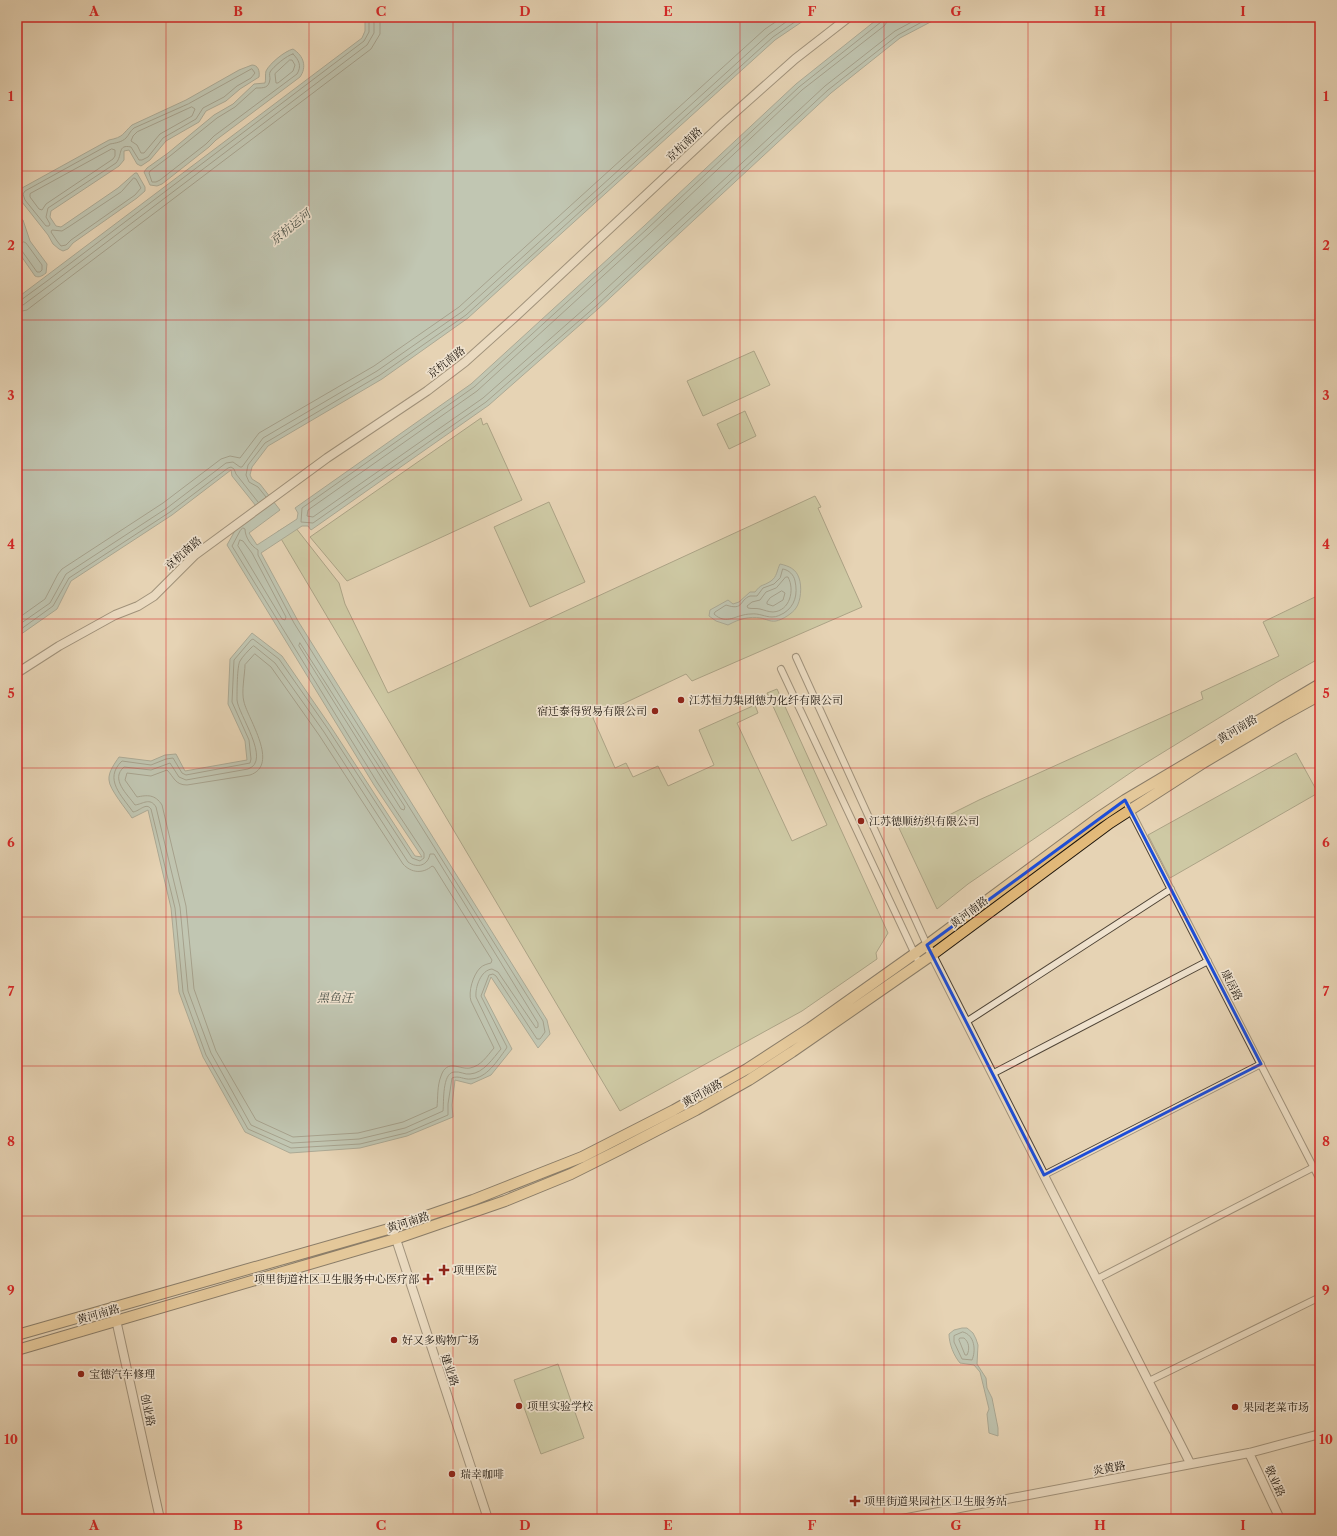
<svg xmlns="http://www.w3.org/2000/svg" width="1337" height="1536" font-family="'Libre Caslon Text','Noto Serif SC',serif">
<style>
.green{fill:#b1bd90;stroke:#67694e}
.water{fill:#96b7b0;stroke:#66766e}
.lines{fill:none;stroke-linecap:round;stroke-linejoin:round}
.shore{stroke:#5a665e;stroke-width:1}
.minor-casing{stroke:#4f4436;stroke-width:8}
.tertiary-casing{stroke:#4f4436;stroke-width:10}
.primary-casing{stroke:#1d150c;stroke-width:12}
.minor{stroke:#efe2ce;stroke-width:6}
.tertiary{stroke:#efe2ce;stroke-width:8}
.primary{stroke:#e3ba7a;stroke-width:10}
.marked{fill:none;stroke:#1d4ed8;stroke-width:3;stroke-linejoin:round}
.grid{fill:none;stroke:#d62828;stroke-width:1;stroke-opacity:0.55}
.poi-dot{fill:#8f2418;stroke:#efe2ce;stroke-width:1.5}
.labels{text-anchor:middle;dominant-baseline:central;stroke-width:3.5;stroke-linejoin:round;paint-order:stroke}
.street-label{font-size:11px;fill:#1d150c;stroke:#efe2ce}
.poi-label{font-size:11px;fill:#1d150c;stroke:#efe2ce;text-anchor:start}
.water-label{font-size:12px;font-style:italic;fill:#474e45;stroke:#efe2ce}
.neatline{fill:none;stroke:#d62828;stroke-width:1.5}
.grid-label{font-size:13px;text-anchor:middle;font-weight:bold;fill:#d62828}
</style>
<rect width="100%" height="100%" fill="#e6d3b4"/>
<filter id="stains"><feTurbulence type="fractalNoise" baseFrequency=".005" numOctaves="4"/><feColorMatrix values="0 0 0 0 .2 0 0 0 0 .09 0 0 0 0 .02 0 0 0 .5 -.17"/></filter>
<radialGradient id="worn" r=".72"><stop offset=".6" stop-color="#630" stop-opacity="0"/><stop offset="1" stop-color="#630" stop-opacity=".3"/></radialGradient>
<!-- green -->
<path class="green" d="M754,351L770,385L703,416L687,381Z
M745,411L756,436L729,449L717,424Z
M481,418L483,425L487,423L522,500L347,581L310,537Z
M815,496L821,507L818,508L862,607L692,681L686,674L593,718L615,768L626,763L633,777L658,766L668,786L714,765L699,730L755,705L758,713L737,723L792,841L827,825L767,693L777,689L888,933L876,953L877,959L802,1011L620,1111L277,532L292,523L339,583L345,604L388,693Z
M549,502L585,582L530,607L494,527Z
M1315,597L1320,609V658L1279,681L1136,769L968,884L937,909L899,828L928,814L933,823L979,800L1203,699L1201,692L1279,656L1263,622Z
M1296,753L1318,793L1170,878L1148,835Z
M558,1364L584,1438L541,1454L514,1380Z"/>
<!-- water -->
<path class="water" d="M365,17H809L775,40L468,318L382,379L268,446L252,467L250,475L252,479L260,484L280,510L249,533L257,545L297,519L298,513L295,508L471,384L644,226L796,84L880,17H940L900,38L831,93L598,309L489,405L311,530L308,526H302L261,553L298,621L547,1020L550,1034L538,1048L491,977L484,995L512,1049L491,1075L471,1084L455,1080L452,1105L453,1117L407,1136L360,1148L290,1153L245,1132L203,1057L179,992L171,908L148,810L132,818C127,810 109,789 109,780C108,772 115,763 119,757L151,761L165,755L176,754L185,771L247,760L245,741L228,704L230,659L252,633L282,656L331,727L415,856L422,857L374,785L227,545L237,527L260,511L232,476L231,470L172,515L71,581L57,609L17,637V298L362,38L365,31Z
M293,49C304,56 307,67 300,77L216,140L209,147L162,184L157,186L150,185L144,172L147,168L168,153L214,115L233,104L254,84L265,83C266,80 265,74 266,71C270,63 285,51 293,49Z
M252,65C258,65 260,71 259,77L240,89L226,101L206,111L199,122L166,141L150,160L141,166L137,164L129,150L124,151V160L119,166L51,211L50,217L56,226L61,227L118,188L135,173H137L145,187V191L137,198L73,243L68,249L63,251L59,249L53,244L48,235L22,202L19,192L22,188L109,140C124,137 122,134 132,125L186,100L239,70Z
M17,215L19,218L23,220L30,241L47,264L46,273C42,276 39,278 35,276L17,250V242L19,241L17,236Z
M780,564C789,566 796,569 799,578C802,586 801,601 796,608C793,613 782,620 776,621C770,622 766,619 761,618C749,616 739,619 728,625L716,621L709,616L710,610L728,600L733,604L739,602L750,592H755C762,583 762,587 771,581C777,577 777,570 780,564Z
M962,1328H967L973,1333L976,1339L978,1345L977,1364L986,1378L987,1388L992,1398L998,1428V1436L989,1433L987,1414L989,1409L980,1372L974,1365L960,1363C954,1356 949,1344 949,1334L954,1330Z"/>
<g class="lines">
<!-- shore -->
<path class="shore" d="M882,17L881,22L799,87L647,229L474,387L302,508L301,522L313,523L486,402L596,306L828,90L898,35L931,17
M887,17V22L884,26L802,90L650,233L477,391L308,510L307,516L313,517L483,398L592,302L825,86L895,31L921,17
M293,54C299,60 302,66 297,74L214,136L206,144L160,180L156,182H152L149,173L150,171L170,156L217,118L235,107L256,88C264,88 269,88 270,79C270,77 269,74 270,72C273,67 287,55 293,54Z
M290,60H292L295,65L293,71L278,83H276L275,74Z
M252,69L255,73L251,78L237,86L224,97L203,108L196,119L163,138L148,157L142,160H139L131,147C117,144 123,155 116,163L48,208L46,217L50,224L49,226H46L25,200L23,194L25,191L110,144C116,143 122,142 126,138C129,135 130,131 134,128L188,104Z
M192,107L195,109L192,116L160,134L144,153H141L137,145L131,141L133,136L137,132Z
M112,149L115,150V156L113,159L46,204L42,210L39,209L30,197V194Z
M134,178L136,179L141,188L135,195L71,240L66,245L61,246L57,241L51,232L52,230L62,231L70,226L121,192Z
M24,242L26,243L42,265V270L40,272H37L22,251L18,248L19,246Z
M17,301L21,300L47,281L364,41L369,32V17
M17,306L23,305L50,285L367,45L374,33V17
M17,312L27,310L53,290L371,49L380,34V17
M266,497L258,487L249,482L246,475L248,465L265,443L380,375L466,315L773,37L802,17
M243,528L245,529C245,537 251,546 258,550V555L294,623L543,1021L545,1032L540,1039H537L496,976L493,974L489,975L481,996L507,1047L506,1049C497,1061 487,1078 471,1079C464,1080 459,1075 452,1078L448,1104V1115L406,1133L360,1144L291,1148L248,1129L206,1055L183,992L175,908L151,809C146,802 140,811 133,812C122,796 103,779 122,761L151,765L166,759L173,758L182,773L186,775L250,763L251,759L249,740L232,702L234,660L251,640L253,639L279,659L328,729L412,858L420,861L424,858V853L377,782L232,546L240,531Z
M240,540L243,541L252,553L286,617L285,620L282,619L238,546Z
M783,569C789,570 794,575 795,581C798,594 795,606 784,613C780,615 777,617 772,617C765,617 759,613 751,614C736,614 727,626 714,614L715,612L726,605C744,611 739,600 750,596C753,596 755,596 757,596L763,588L774,584L780,578Z
M786,577H788C795,590 790,611 773,612C769,612 764,610 760,609C756,608 752,609 748,608L747,606L752,602L760,600L766,592L776,588Z
M782,591L785,593L783,600L773,606L767,604V602L770,598Z
M17,619L45,599L58,574L62,569L163,503L221,459L230,456L240,458L259,433L374,366L459,307L765,29L783,17
M17,626L50,603L66,574L167,508L226,463L233,462L240,467H242L263,438L377,371L463,311L769,34L793,17
M17,632L53,606L69,578L170,512L228,468L231,467L234,469L236,474L258,502
M300,643L405,807L404,810L401,809L299,646Z
M254,646L275,663L324,732L408,862C418,869 428,865 430,854H434L538,1023V1027L536,1028L498,972L492,969C481,970 475,987 476,997L501,1049C493,1058 484,1073 470,1074C465,1075 460,1071 454,1072C442,1073 444,1102 443,1111L405,1128L359,1139L292,1143L251,1125L211,1053L188,991L180,907L156,807C150,797 143,804 135,805C127,794 110,779 124,767L151,770L170,763L179,777L186,780L248,769C272,761 238,714 237,700C237,693 237,666 240,661C243,656 248,651 252,647Z
M255,654L271,667L319,735L403,864C411,873 423,874 432,866L434,867L492,960L491,963C487,964 483,965 480,968C473,975 468,992 471,1001L494,1048C487,1056 481,1066 470,1068C460,1070 447,1058 441,1076C437,1086 438,1098 437,1107L403,1122L358,1133L293,1137L256,1120L216,1051L194,989L186,906L162,805C155,794 147,795 137,797L125,780L127,773L151,776L167,770C174,777 175,785 187,785L250,775C280,765 248,719 244,702C241,692 245,674 245,665Z
M963,1332C975,1335 976,1351 972,1360L962,1359L954,1342V1336Z
M960,1338H964C969,1342 970,1349 967,1355H965L959,1340Z"/>
<defs>
<path id="minor" d="M796,657L927,945
M781,669L919,963
M1125,800L1320,1180
M966,1022L1171,889
M992,1074L1208,961
M1044,1175L1261,1064
M1097,1279L1314,1167
M1149,1381L1320,1297"/>
<path id="tertiary" d="M17,673L59,646L115,615L138,606L154,596L195,555L327,458L427,391L465,362L514,318L723,123L795,59L849,17
M927,945L1190,1463
M394,1233L488,1519
M113,1306L160,1519
M1249,1453L1280,1519
M902,1519L1249,1453L1320,1434"/>
<path id="primary" d="M17,1335L392,1228L473,1200L582,1157L674,1110L747,1069L810,1028L927,945L1098,818L1125,800L1320,684
M17,1350L395,1239L505,1201L571,1174L619,1150L696,1110L749,1080L792,1052L932,955L1110,823L1203,763L1282,716L1320,695"/>
</defs>
<!-- minor casing -->
<use href="#minor" class="minor-casing"/>
<!-- tertiary casing -->
<use href="#tertiary" class="tertiary-casing"/>
<!-- primary casing -->
<use href="#primary" class="primary-casing"/>
<!-- minor -->
<use href="#minor" class="minor"/>
<!-- tertiary -->
<use href="#tertiary" class="tertiary"/>
<!-- primary -->
<use href="#primary" class="primary"/>
</g>
<!-- marked area -->
<path d="M0 0H1337V1536H0ZM1125,800L1261,1064L1044,1175L927,945Z" fill="#e6d3b4" fill-opacity=".55" fill-rule="evenodd"/>
<path class="marked" d="M1125,800L1261,1064L1044,1175L927,945Z"/>
<!-- grid -->
<path class="grid" d="M166,17V1519M309,17V1519M453,17V1519M597,17V1519M740,17V1519M884,17V1519M1028,17V1519M1171,17V1519M17,171H1320M17,320H1320M17,470H1320M17,619H1320M17,768H1320M17,917H1320M17,1066H1320M17,1216H1320M17,1365H1320"/>
<!-- markers -->
<g class="poi-dot">
<circle cx="681" cy="700" r="4"/>
<circle cx="655" cy="711" r="4"/>
<circle cx="861" cy="821" r="4"/>
<path d="M442 1264h4v4h4v4h-4v4h-4v-4h-4v-4h4z"/>
<path d="M426 1273h4v4h4v4h-4v4h-4v-4h-4v-4h4z"/>
<circle cx="394" cy="1340" r="4"/>
<circle cx="81" cy="1374" r="4"/>
<circle cx="519" cy="1406" r="4"/>
<circle cx="1235" cy="1407" r="4"/>
<circle cx="452" cy="1474" r="4"/>
<path d="M853 1495h4v4h4v4h-4v4h-4v-4h-4v-4h4z"/>
</g>
<g class="labels">
<!-- street labels -->
<g class="street-label">
<text transform="translate(684 144) rotate(-43)">京杭南路</text>
<text transform="translate(446 362) rotate(-38)">京杭南路</text>
<text transform="translate(183 553) rotate(-41)">京杭南路</text>
<text transform="translate(1237 729) rotate(-31)">黄河南路</text>
<text transform="translate(969 912) rotate(-37)">黄河南路</text>
<text transform="translate(1232 985) rotate(63)">康居路</text>
<text transform="translate(702 1093) rotate(-29)">黄河南路</text>
<text transform="translate(408 1222) rotate(-18)">黄河南路</text>
<text transform="translate(98 1314) rotate(-16)">黄河南路</text>
<text transform="translate(450 1370) rotate(72)">建业路</text>
<text transform="translate(148 1410) rotate(78)">创业路</text>
<text transform="translate(1109 1468) rotate(-11)">炎黄路</text>
<text transform="translate(1275 1481) rotate(65)">敬业路</text>
</g>
<!-- poi labels -->
<g class="poi-label">
<text x="689" y="700">江苏恒力集团德力化纤有限公司</text>
<text x="647" y="711" text-anchor="end">宿迁泰得贸易有限公司</text>
<text x="869" y="821">江苏德顺纺织有限公司</text>
<text x="453" y="1270">项里医院</text>
<text x="419" y="1279" text-anchor="end">项里街道社区卫生服务中心医疗部</text>
<text x="402" y="1340">好又多购物广场</text>
<text x="89" y="1374">宝德汽车修理</text>
<text x="527" y="1406">项里实验学校</text>
<text x="1243" y="1407">果园老菜市场</text>
<text x="460" y="1474">瑞幸咖啡</text>
<text x="864" y="1501">项里街道果园社区卫生服务站</text>
</g>
<!-- water labels -->
<g class="water-label">
<text transform="translate(290 227) rotate(-39)">京杭运河</text>
<text x="335" y="997">黑鱼汪</text>
</g>
</g>
<!-- margin -->
<rect width="1337" height="1536" fill="none" stroke="#e6d3b4" stroke-width="44"/>
<rect x="22" y="22" width="1293" height="1492" class="neatline"/>
<g class="grid-label">
<text x="94" y="16">A</text>
<text x="238" y="16">B</text>
<text x="381" y="16">C</text>
<text x="525" y="16">D</text>
<text x="668" y="16">E</text>
<text x="812" y="16">F</text>
<text x="956" y="16">G</text>
<text x="1100" y="16">H</text>
<text x="1243" y="16">I</text>
<text x="11" y="101">1</text>
<text x="1326" y="101">1</text>
<text x="11" y="250">2</text>
<text x="1326" y="250">2</text>
<text x="11" y="400">3</text>
<text x="1326" y="400">3</text>
<text x="11" y="549">4</text>
<text x="1326" y="549">4</text>
<text x="11" y="698">5</text>
<text x="1326" y="698">5</text>
<text x="11" y="847">6</text>
<text x="1326" y="847">6</text>
<text x="11" y="996">7</text>
<text x="1326" y="996">7</text>
<text x="11" y="1146">8</text>
<text x="1326" y="1146">8</text>
<text x="11" y="1295">9</text>
<text x="1326" y="1295">9</text>
<text x="11" y="1444">10</text>
<text x="1326" y="1444">10</text>
<text x="94" y="1530">A</text>
<text x="238" y="1530">B</text>
<text x="381" y="1530">C</text>
<text x="525" y="1530">D</text>
<text x="668" y="1530">E</text>
<text x="812" y="1530">F</text>
<text x="956" y="1530">G</text>
<text x="1100" y="1530">H</text>
<text x="1243" y="1530">I</text>
</g>
<rect width="100%" height="100%" filter="url(#stains)"/>
<rect width="100%" height="100%" fill="url(#worn)"/>
</svg>
